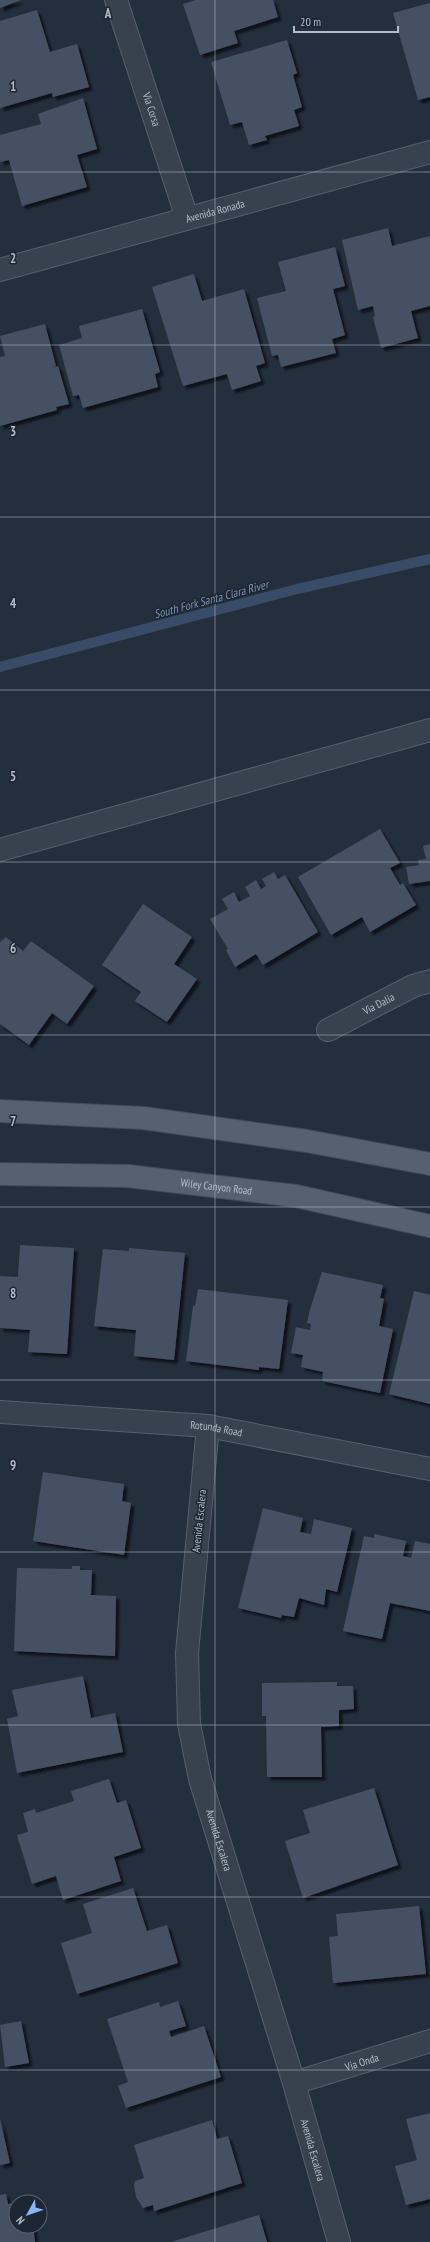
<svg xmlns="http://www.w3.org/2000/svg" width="430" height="2242" font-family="'PT Sans Narrow',sans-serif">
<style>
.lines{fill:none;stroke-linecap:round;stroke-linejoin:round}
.stream{stroke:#394c67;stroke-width:10}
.building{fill:#455162;filter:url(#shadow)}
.minor-casing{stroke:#565f6c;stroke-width:24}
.major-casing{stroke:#414a57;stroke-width:24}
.minor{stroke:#38414e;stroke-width:22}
.major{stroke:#56606e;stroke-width:22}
.grid{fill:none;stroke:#b4bcc9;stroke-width:1;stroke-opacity:0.55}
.labels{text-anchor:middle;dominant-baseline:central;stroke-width:3;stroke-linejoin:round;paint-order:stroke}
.street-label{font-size:11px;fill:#b4bcc9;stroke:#1d2633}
.water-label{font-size:12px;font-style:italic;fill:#7c92b1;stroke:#1d2633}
.grid-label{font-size:13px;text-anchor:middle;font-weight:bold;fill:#b4bcc9;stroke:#1d2633;stroke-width:3;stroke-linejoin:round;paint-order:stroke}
</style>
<defs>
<filter id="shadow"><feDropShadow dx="3.5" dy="3.5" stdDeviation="1" flood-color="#0009"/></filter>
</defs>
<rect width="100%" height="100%" fill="#242f3e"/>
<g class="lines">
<!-- stream -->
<path class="stream" d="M0,667L297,589L430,559"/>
</g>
<!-- building -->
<path class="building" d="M0,0H21L0,8Z
M196,0H273L278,17L234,31L238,43L200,55L183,4Z
M430,3V97L418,100L393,13Z
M37,10L50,52L77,44L89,87L53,97L52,93L0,108V21Z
M287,40L297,73L293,75L302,107L294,110L299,126L265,136L267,140L249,145L242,122L230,125L211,62Z
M83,98L97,149L77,155L87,187L22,206L9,160L0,162V135L41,124L38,114Z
M388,228L392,246L430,236V306L411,311L418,338L381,348L373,317L375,316L373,306L358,310L342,240Z
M335,247L345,286L333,289L345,335L332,339L336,353L281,367L278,355L272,356L257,298L286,291L278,262Z
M194,274L202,301L244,289L265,363L256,366L261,381L232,390L227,374L183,386L152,287Z
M142,309L160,372L155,374L158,387L83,408L79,395L73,396L59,345L82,338L79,326Z
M45,324L56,366L51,368L58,366L69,404L56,407L57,410L0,426V357L5,356L0,336Z
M380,829L400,863L390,868L400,885L403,883L416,905L370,932L362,917L331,935L298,877Z
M430,844V881L409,884L406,867L419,865L418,860L426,859L423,846Z
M274,872L278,879L285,875L318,932L263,965L256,954L235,967L226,950L228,949L210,919L228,909L222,899L234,892L239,902L250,896L245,887L256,880L261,889L266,886L262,879Z
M143,904L192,937L174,964L197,979L167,1022L135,1001L141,992L102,965Z
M6,937L23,951L31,941L94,986L67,1024L52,1013L29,1045L0,1024V942Z
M20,1245L74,1248L67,1354L28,1352L30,1330L0,1328V1276L18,1277Z
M129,1248L185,1253L174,1360L134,1356L136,1330L94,1326L103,1249L129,1251Z
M322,1272L383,1285L380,1298L384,1299L379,1326L393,1329L380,1393L322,1381L323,1372L301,1367L303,1355L291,1353L296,1327L310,1330L311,1324L307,1323L309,1313Z
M198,1289L288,1300L279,1369L259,1367V1370L186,1361L193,1306H195Z
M414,1291L430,1295V1404L389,1394Z
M43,1472L124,1484L122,1501L131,1503L124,1555L33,1541Z
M263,1508L303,1518L300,1532L311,1534L314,1519L352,1528L337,1592L326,1589L324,1605L299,1598L294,1617L282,1615L281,1618L238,1608Z
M374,1534L406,1541L403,1556L411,1558L415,1541L430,1544V1611L390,1603L382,1639L343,1631L364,1536L374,1538Z
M72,1566H80V1570H92L91,1595L116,1596L115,1656L14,1651L17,1568L72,1569Z
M83,1676L91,1718L115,1713L123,1752L17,1773L7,1719L18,1716L12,1690Z
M337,1682V1686H353L354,1709L339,1710V1726L321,1727L322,1777H267L266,1716H262V1683Z
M109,1779L117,1803L126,1800L141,1848L114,1857L121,1881L63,1900L56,1876L32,1884L17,1835L28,1832L23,1813L35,1809L36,1813L74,1801L71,1791Z
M374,1788L398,1865L303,1898L285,1841L310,1833L303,1810Z
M133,1888L147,1931L167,1925L178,1963L77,1994L61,1943L92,1933L83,1904Z
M419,1906L426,1974L333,1983L329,1937L338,1936L336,1914Z
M178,2001L186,2026L169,2031L171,2037L204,2026L221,2077L126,2108L118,2086L128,2082L107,2019L159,2002L160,2007Z
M21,2021L29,2063L5,2067L0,2025Z
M430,2113V2199L406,2205L395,2166L417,2160L406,2119Z
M0,2119L10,2163L0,2165Z
M212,2120L217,2139L228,2136L242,2183L154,2211L153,2205L143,2208L136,2197L134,2185L135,2181L144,2178L134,2145Z
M6,2194L8,2204L16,2203V2226H33L35,2242H0V2195Z
M259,2215L267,2242H171Z"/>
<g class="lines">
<defs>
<g id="minor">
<path id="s1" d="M116,0L187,218"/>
<path id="s2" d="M0,270L430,152"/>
<path d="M0,850L430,730"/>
<path id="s3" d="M328,1030L413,986L430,981"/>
<path id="s4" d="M0,1412L208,1426L430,1469"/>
<path id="s5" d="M208,1426L187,1653L189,1724L200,1779L294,2083L339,2242"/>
<path id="s6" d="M294,2083L430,2041"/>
</g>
<g id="major">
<path d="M0,1111L143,1118L307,1141L430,1164"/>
<path id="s7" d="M0,1174L128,1176L296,1196L430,1226"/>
</g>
</defs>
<!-- minor casing -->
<use href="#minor" class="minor-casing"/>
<!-- major casing -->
<use href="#major" class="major-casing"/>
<!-- minor -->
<use href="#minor" class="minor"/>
<!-- major -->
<use href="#major" class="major"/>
</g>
<!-- grid -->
<path class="grid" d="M215,0V2242M0,172H430M0,345H430M0,517H430M0,690H430M0,862H430M0,1035H430M0,1207H430M0,1380H430M0,1552H430M0,1725H430M0,1897H430M0,2070H430"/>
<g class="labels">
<!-- street labels -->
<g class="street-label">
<text stroke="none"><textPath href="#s1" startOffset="115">Via Corsa</textPath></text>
<text stroke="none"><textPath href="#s2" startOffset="223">Avenida Ronada</textPath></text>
<text stroke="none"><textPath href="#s3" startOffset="57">Via Dalia</textPath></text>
<text stroke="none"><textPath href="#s7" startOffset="217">Wiley Canyon Road</textPath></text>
<text stroke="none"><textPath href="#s4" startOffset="217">Rotunda Road</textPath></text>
<text transform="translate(199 1521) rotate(-84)">Avenida Escalera</text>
<text stroke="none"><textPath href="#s5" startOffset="419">Avenida Escalera</textPath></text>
<text stroke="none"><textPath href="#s6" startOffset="71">Via Onda</textPath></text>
<text stroke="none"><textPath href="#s5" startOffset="743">Avenida Escalera</textPath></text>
</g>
<!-- water labels -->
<g class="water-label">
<text transform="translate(211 599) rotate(-15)">South Fork Santa Clara River</text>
</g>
</g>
<g class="grid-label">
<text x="108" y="18">A</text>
<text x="13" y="91">1</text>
<text x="13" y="263">2</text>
<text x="13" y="436">3</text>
<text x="13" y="608">4</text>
<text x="13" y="781">5</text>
<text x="13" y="953">6</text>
<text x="13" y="1126">7</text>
<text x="13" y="1298">8</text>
<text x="13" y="1470">9</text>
</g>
<!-- north arrow -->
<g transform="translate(28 2214) rotate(230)"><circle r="19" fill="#1d2633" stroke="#59626f"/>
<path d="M0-3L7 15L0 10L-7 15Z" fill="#8ab4f8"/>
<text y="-6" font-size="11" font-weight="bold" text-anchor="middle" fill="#b4bcc9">N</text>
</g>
<!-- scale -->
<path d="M294 26v6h104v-6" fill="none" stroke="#b4bcc9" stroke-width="2"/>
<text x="300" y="26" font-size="12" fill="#b4bcc9" stroke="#1d2633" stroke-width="3" paint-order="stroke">20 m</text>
</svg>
